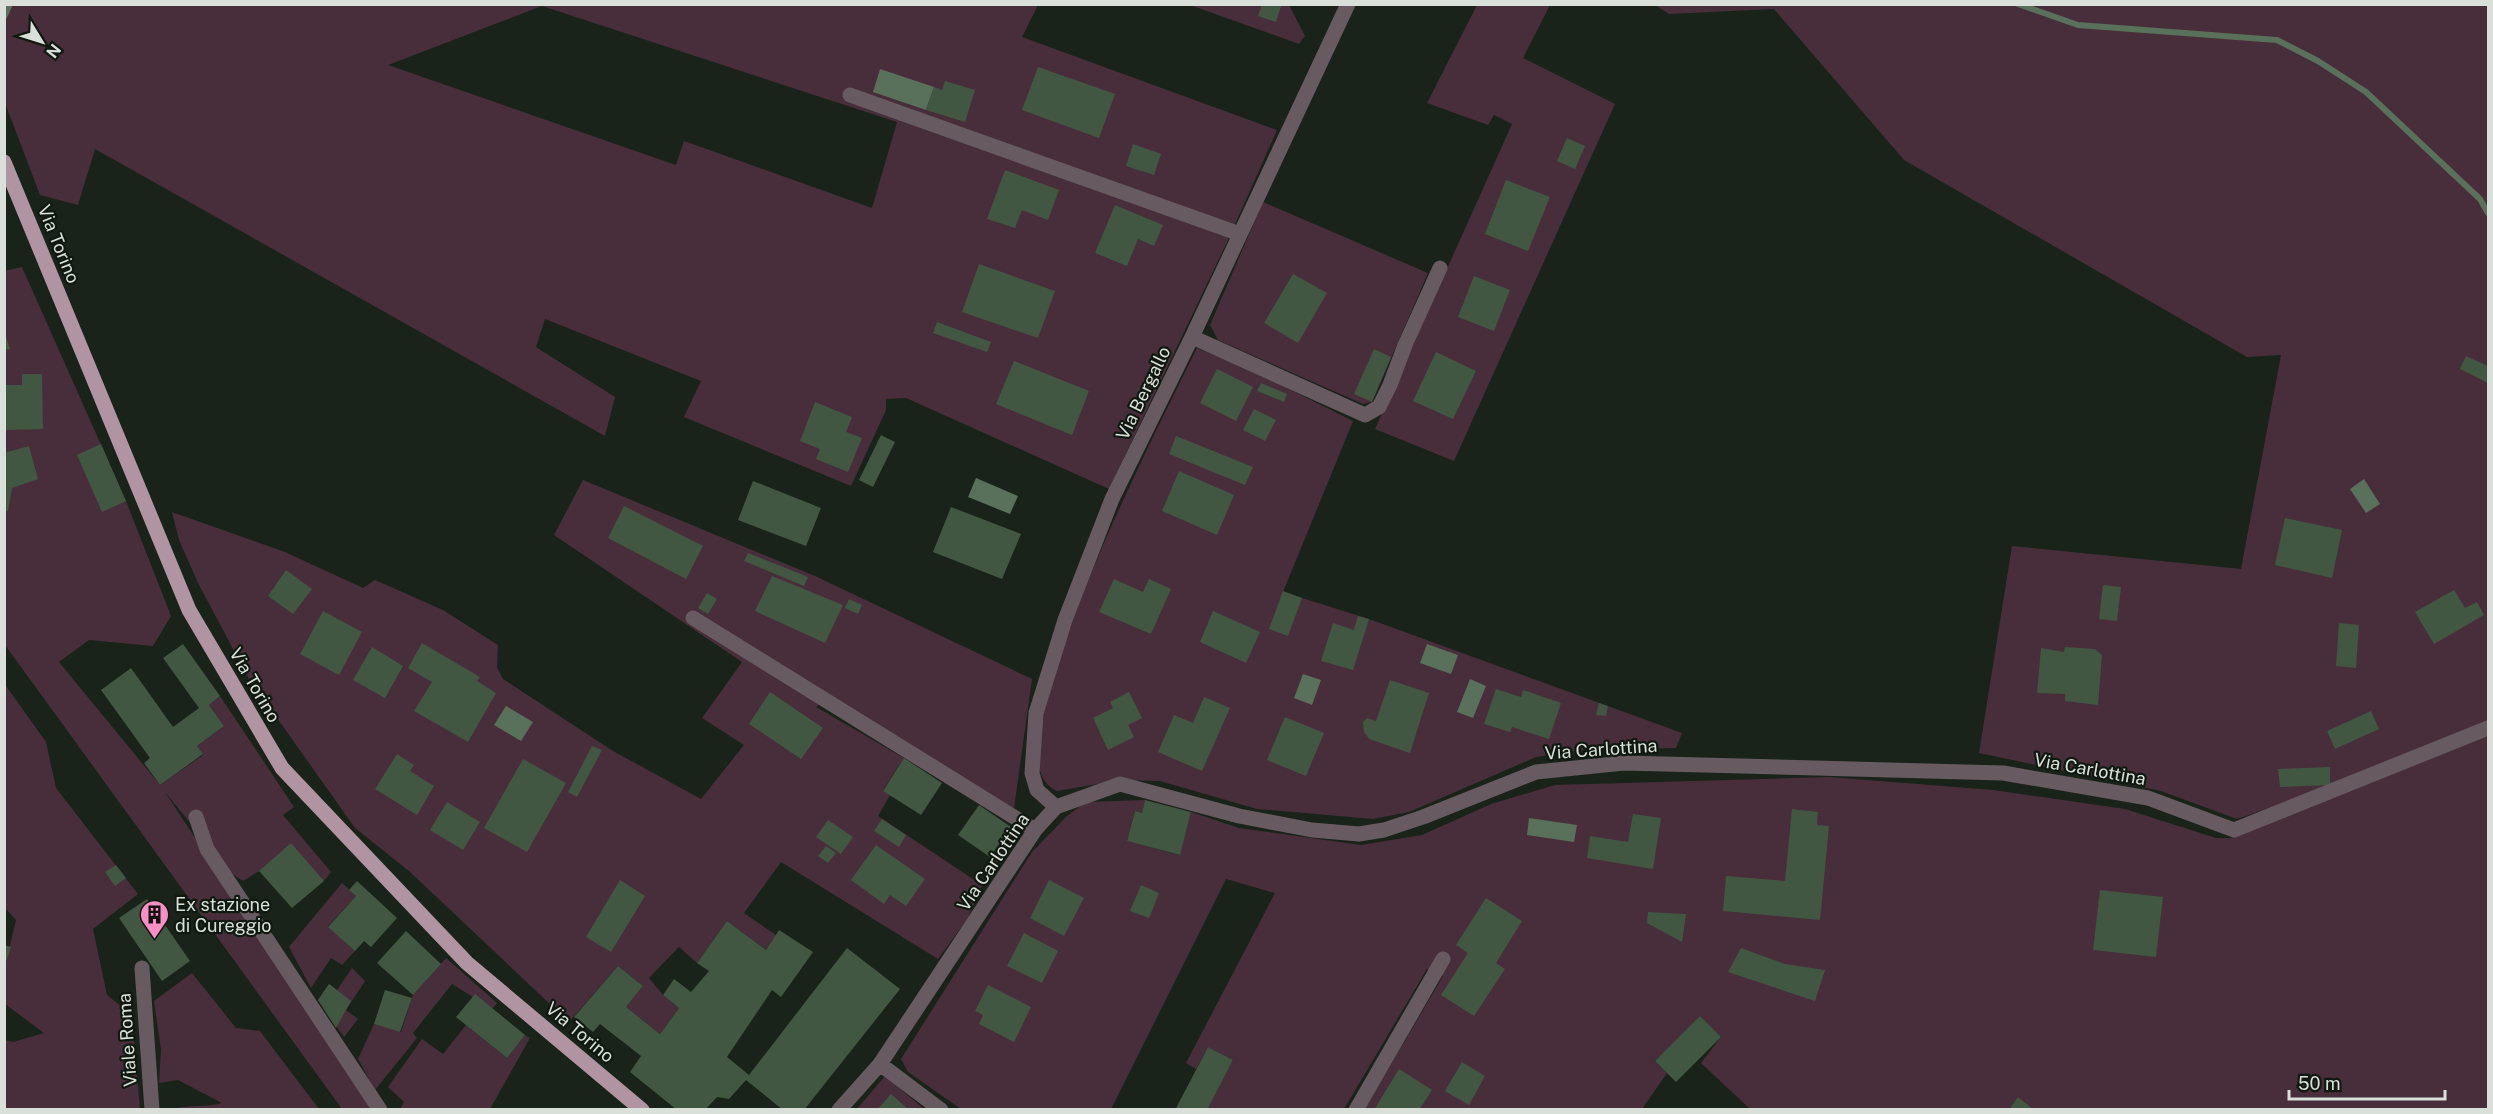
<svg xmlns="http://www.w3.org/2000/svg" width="2493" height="1114" font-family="'Public Sans',sans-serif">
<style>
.green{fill:#482e3b;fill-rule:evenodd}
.water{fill:#59705a}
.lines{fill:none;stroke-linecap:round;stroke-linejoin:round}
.stream{stroke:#59705a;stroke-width:6}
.building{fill:#415742}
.minor{stroke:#675a60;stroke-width:15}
.major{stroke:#b094a1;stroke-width:15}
.labels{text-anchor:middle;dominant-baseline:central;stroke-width:4.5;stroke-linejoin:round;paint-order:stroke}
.street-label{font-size:18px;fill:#d9e0da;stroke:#101910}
.poi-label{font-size:18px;fill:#d9e0da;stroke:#101910;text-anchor:start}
</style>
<rect width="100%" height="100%" fill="#192319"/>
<!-- green -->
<path class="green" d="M1276,4L1289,5L1305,36L1299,44L1190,5Z
M4,5H1038L1022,37L1277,130L1228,240L1109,489L906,398L886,399V410L851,486L684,417L701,381L545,319L536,347L615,397L605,436L95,149L78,205L40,195L5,103ZM542,6L897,122L872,208L684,141L676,165L388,65Z
M1477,5H1550L1523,58L1615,104L1454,461L1375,429L1512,124L1494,115L1488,125L1427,103Z
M1655,5H2488V722L2356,779L2237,819L2161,791L1979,753L2012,546L2241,569L2281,355L2247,357L1904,160L1774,9L1669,14Z
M1263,202L1428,273L1372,402L1363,404L1218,340L1210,325Z
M22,267L126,501L171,616L153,646L89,640L59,662L160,785L203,755L197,746L224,726L209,705L220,696L294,807L283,815L331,872L324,881L259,871L243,881L231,873L165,792L373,1109H342L5,645L4,271Z
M1197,348L1255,372L1353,421L1283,592L1369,619L1682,733L1676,748L1581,750L1536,757L1409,812L1373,819L1257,809L1160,781L1121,780L1057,791C1032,781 1035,739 1040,717C1044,695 1055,673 1062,652C1097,547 1148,447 1197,348Z
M583,480L815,576L1032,679L1014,808L935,765L830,698L816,707L904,758L883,790L890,795L878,816L982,885L968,918L938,959L781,862L744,913L776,935L766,950L727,921L697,963L679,947L649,978L663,995L679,1008L660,1034L626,1007L643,986L618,966L569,1022L409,871L355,828L248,677L198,583L179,540L172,512L285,552L363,588L375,580L443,610L498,645L497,667L503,679L613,751L701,799L744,745L702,718L742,662L554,535Z
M4,683L46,742L56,788L138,894L93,929L107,995L132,1015L140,1109H5V1040L13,1042L44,1033L5,1004V966L16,920L5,908Z
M2488,736V1109H1750L1701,1063L1721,1037L1700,1016L1655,1061L1667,1073L1642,1109H1365L1443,976L1427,969L1344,1109H1207L1233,1060L1208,1047L1196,1069L1186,1063L1275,893L1226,879L1111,1109H961L908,1072L901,1059L1032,852L1067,816L1086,802L1145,800L1142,813L1135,811L1127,841L1179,855L1191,812L1239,828L1361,845L1422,835L1491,804L1555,785L1829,777L1993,790L2125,809L2216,838H2230Z
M1011,827L1016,836L994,867L988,863Z
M342,883L356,896L328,926L355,951L342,965L331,958L311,988L289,947Z
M446,958L497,1003L492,1009L452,984L413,1033L417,1038L375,1090L358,1059L374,1024L401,1032L413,995Z
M352,968L365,981L346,1010L358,1019L344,1037L318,1000L329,984L337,990Z
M192,973L236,1028L260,1031L319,1109H173C190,1104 206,1108 222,1103L178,1080L159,1083L161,1050L154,1001Z
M466,1025L507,1058L525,1035L530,1038L490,1109H400L404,1102L388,1087L422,1039L443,1054Z
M885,1076L924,1109L856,1110Z"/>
<!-- water -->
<path class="water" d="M880,69L934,87L926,110L873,92Z
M976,478L1018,496L1010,514L968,497Z
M2364,479L2380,504L2366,513L2350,489Z
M1427,644L1458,655L1451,674L1420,663Z
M1303,674L1321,680L1312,705L1294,698Z
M1470,679L1486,686L1473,718L1457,712Z
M506,706L533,722L521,741L494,725Z
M1529,818L1577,825L1574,842L1527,835Z"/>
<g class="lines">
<!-- stream -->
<path class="stream" d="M2018,4L2078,25L2277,40L2318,61L2366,92L2480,199L2488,213
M4,17L10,4"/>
</g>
<!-- building -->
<path class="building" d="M1262,4L1281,6L1276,22L1258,16Z
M1038,67L1115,94L1099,138L1022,110Z
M945,81L975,90L965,122L926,110L934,87L942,90Z
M1567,138L1585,146L1575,169L1557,161Z
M1133,144L1161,154L1154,175L1126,166Z
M1005,170L1059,190L1048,220L1022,210L1015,228L987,219Z
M1506,180L1550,197L1528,251L1485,234Z
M1115,205L1163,225L1154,246L1138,239L1127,266L1095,253Z
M979,264L1055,291L1038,338L962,312Z
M1293,274L1327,293L1298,343L1264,323Z
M1474,276L1510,290L1494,331L1458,317Z
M937,322L991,342L987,352L933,333Z
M4,331L10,349L4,350Z
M1374,349L1391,357L1372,402L1354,394Z
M1436,352L1476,371L1453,419L1413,401Z
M2466,356L2488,366V383L2460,369Z
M1014,361L1089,391L1072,435L996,404Z
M1217,369L1253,387L1236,421L1200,403Z
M22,374H42L43,429L6,430L4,385H22Z
M1261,383L1287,394L1284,402L1257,391Z
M815,402L852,417L846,432L862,438L848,472L816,459L820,449L800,441Z
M1254,409L1276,420L1265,441L1243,430Z
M881,435L895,442L873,487L859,480Z
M1176,436L1253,467L1245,485L1169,454Z
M101,444L126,501L102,512L77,455Z
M29,446L38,479L12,488L8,511L4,510V453Z
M1179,471L1234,495L1217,535L1162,511Z
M753,481L821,508L806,546L738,520Z
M624,506L703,546L686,579L608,538Z
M951,507L1021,534L1002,579L933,552Z
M2285,518L2342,530L2332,578L2275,565Z
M748,553L808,577L804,586L744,561Z
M286,570L312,589L293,614L268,596Z
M772,576L843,605L825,643L755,611Z
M1114,579L1143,592L1149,579L1171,589L1151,634L1099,612Z
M2103,585L2121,587L2117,621L2099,619Z
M2454,590L2465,608L2477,602L2484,615L2434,644L2415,612Z
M1283,591L1302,598L1288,636L1269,629Z
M707,593L717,599L708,614L698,608Z
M849,599L862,605L858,614L845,608Z
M323,611L362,632L339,675L300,654Z
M1213,611L1260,632L1246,663L1200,642Z
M1358,616L1369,619L1353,670L1321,661L1333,623L1354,630Z
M2339,623L2359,625L2356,668L2336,666Z
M422,643L480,677L477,681L496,693L468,742L414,711L432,682L408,668Z
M183,644L220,696L209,705L224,726L197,746L203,754L160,785L144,763L150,758L101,690L131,668L173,727L199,708L163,658Z
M372,647L403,666L385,698L353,680Z
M2065,647L2095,649L2102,655L2098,705L2065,701V694L2037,693L2041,648L2064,652Z
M1390,680L1429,693L1410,753L1369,739L1364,732L1363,722L1367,718L1376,721Z
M1496,689L1521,697L1523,690L1561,703L1549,739L1512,727L1510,732L1484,724Z
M770,692L823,728L801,759L749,724Z
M1129,692L1142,718L1128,725L1134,737L1108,750L1093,718L1113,708L1110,702Z
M1204,697L1230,708L1202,771L1158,752L1174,715L1193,723Z
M1599,703L1608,706L1606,716L1596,715Z
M2371,711L2379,729L2335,749L2327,731Z
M1285,717L1324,733L1306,776L1267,760Z
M592,746L602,750L577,797L568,792Z
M397,754L414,765L410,771L434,786L417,815L375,789Z
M904,758L942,783L921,815L883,791Z
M523,759L566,783L527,852L484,828Z
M2330,767V785L2280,787L2278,769Z
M1145,800L1191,812L1180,855L1127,841L1135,811L1142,813Z
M447,802L480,822L463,850L430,830Z
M979,805L1011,827L990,857L958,835Z
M1792,809L1818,812L1817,825L1829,826L1820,920L1723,911L1726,876L1785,881Z
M1633,814L1661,818L1653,869L1587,858L1590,836L1628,842Z
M882,819L906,835L899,847L874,831Z
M828,820L853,837L841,854L816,837Z
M291,843L324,881L292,908L259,871Z
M876,845L925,879L906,906L890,895L884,904L851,880Z
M826,846L836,853L828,863L818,856Z
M116,865L126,878L115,886L105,872Z
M620,880L645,896L611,952L586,937Z
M1049,880L1084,898L1064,936L1030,918Z
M357,881L397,918L371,947L364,941L355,951L328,927L356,896L349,890Z
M1141,885L1159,893L1149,918L1130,911Z
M2100,890L2163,897L2156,957L2093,950Z
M1486,898L1522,921L1496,963L1505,969L1474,1016L1441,995L1468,953L1456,945Z
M147,899L190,961L162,981L119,918Z
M1648,912L1686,914L1682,942L1647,923Z
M727,921L766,950L779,930L813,952L781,997L772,990L727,1057L749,1075L847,948L900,989L804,1110H783L746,1080L729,1099L717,1097L705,1110H677L630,1072L641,1056L600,1024L593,1032L574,1017L618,966L643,986L626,1007L660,1034L679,1008L663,995L674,979L691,992L709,971L697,963Z
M406,931L441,964L413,995L377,963Z
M1024,933L1058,951L1042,983L1007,966Z
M4,945L11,947L5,965H4Z
M1741,948L1785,964L1825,970L1815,1001L1728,972Z
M329,984L351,1001L336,1028L318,1000Z
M988,985L1031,1007L1014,1042L979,1024L983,1015L975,1011Z
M385,990L412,998L400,1032L374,1024Z
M475,994L525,1035L507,1058L456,1017Z
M1700,1016L1721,1037L1676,1082L1655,1061Z
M1208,1047L1233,1060L1207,1110H1175Z
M1462,1062L1485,1076L1469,1105L1445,1091Z
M1399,1069L1432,1090L1419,1110H1374Z
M891,1094L909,1110H877Z
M2018,1097L2034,1110H2009Z"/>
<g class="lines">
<!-- minor -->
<path class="minor" d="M850,95L1240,234
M1192,337L1365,415L1379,407L1390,385L1405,345L1440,268
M693,618L1035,830
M1056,807L1037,790L1032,773L1036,713L1065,620L1112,499L1192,337L1348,4
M196,817L207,849L380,1110
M142,968L152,1110
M880,1064L1035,830L1056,807L1120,784L1239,816L1312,830L1359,834L1384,830L1423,817L1536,772L1624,763L2003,773L2148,798L2234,830L2488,728
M839,1110L880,1064L941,1110
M1356,1110L1443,959"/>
<!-- major -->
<path class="major" d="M4,162L189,610L282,768L467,963L642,1110"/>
</g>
<!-- icons -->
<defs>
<symbol id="building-pin" viewBox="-11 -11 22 30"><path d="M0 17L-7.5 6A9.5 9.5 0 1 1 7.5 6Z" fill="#fb8fc5" stroke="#101910"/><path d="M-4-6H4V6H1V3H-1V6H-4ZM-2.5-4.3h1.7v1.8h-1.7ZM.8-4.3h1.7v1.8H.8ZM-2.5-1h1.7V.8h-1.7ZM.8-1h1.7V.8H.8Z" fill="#111"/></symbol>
</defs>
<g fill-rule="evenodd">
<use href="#building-pin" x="138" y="898" width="33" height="45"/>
</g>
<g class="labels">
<!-- street labels -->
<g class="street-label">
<text transform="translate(59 244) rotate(68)">Via Torino</text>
<text transform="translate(1143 393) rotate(-64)">Via Bergallo</text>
<text transform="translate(255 685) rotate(60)">Via Torino</text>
<text transform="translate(1601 749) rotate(-4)">Via Carlottina</text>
<text transform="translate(2090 769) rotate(10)">Via Carlottina</text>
<text transform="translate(993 862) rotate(-56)">Via Carlottina</text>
<text transform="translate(580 1032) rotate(40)">Via Torino</text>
<text transform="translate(127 1040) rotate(-94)">Viale Roma</text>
</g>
<!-- poi labels -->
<g class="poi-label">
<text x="175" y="904">Ex stazione<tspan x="175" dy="21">di Cureggio</tspan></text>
</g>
</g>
<!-- border -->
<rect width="2493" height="1114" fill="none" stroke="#d9e0da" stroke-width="12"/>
<!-- north arrow -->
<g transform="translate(42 42) rotate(128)" stroke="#101910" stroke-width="4.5" paint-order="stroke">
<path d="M0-4.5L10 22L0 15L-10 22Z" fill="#d9e0da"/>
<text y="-9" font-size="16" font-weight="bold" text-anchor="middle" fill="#d9e0da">N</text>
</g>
<!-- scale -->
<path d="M2289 1090v9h156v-9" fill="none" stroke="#d9e0da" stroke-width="3"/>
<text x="2298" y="1090" font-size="18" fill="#d9e0da" stroke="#101910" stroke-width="4.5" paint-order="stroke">50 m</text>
</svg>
